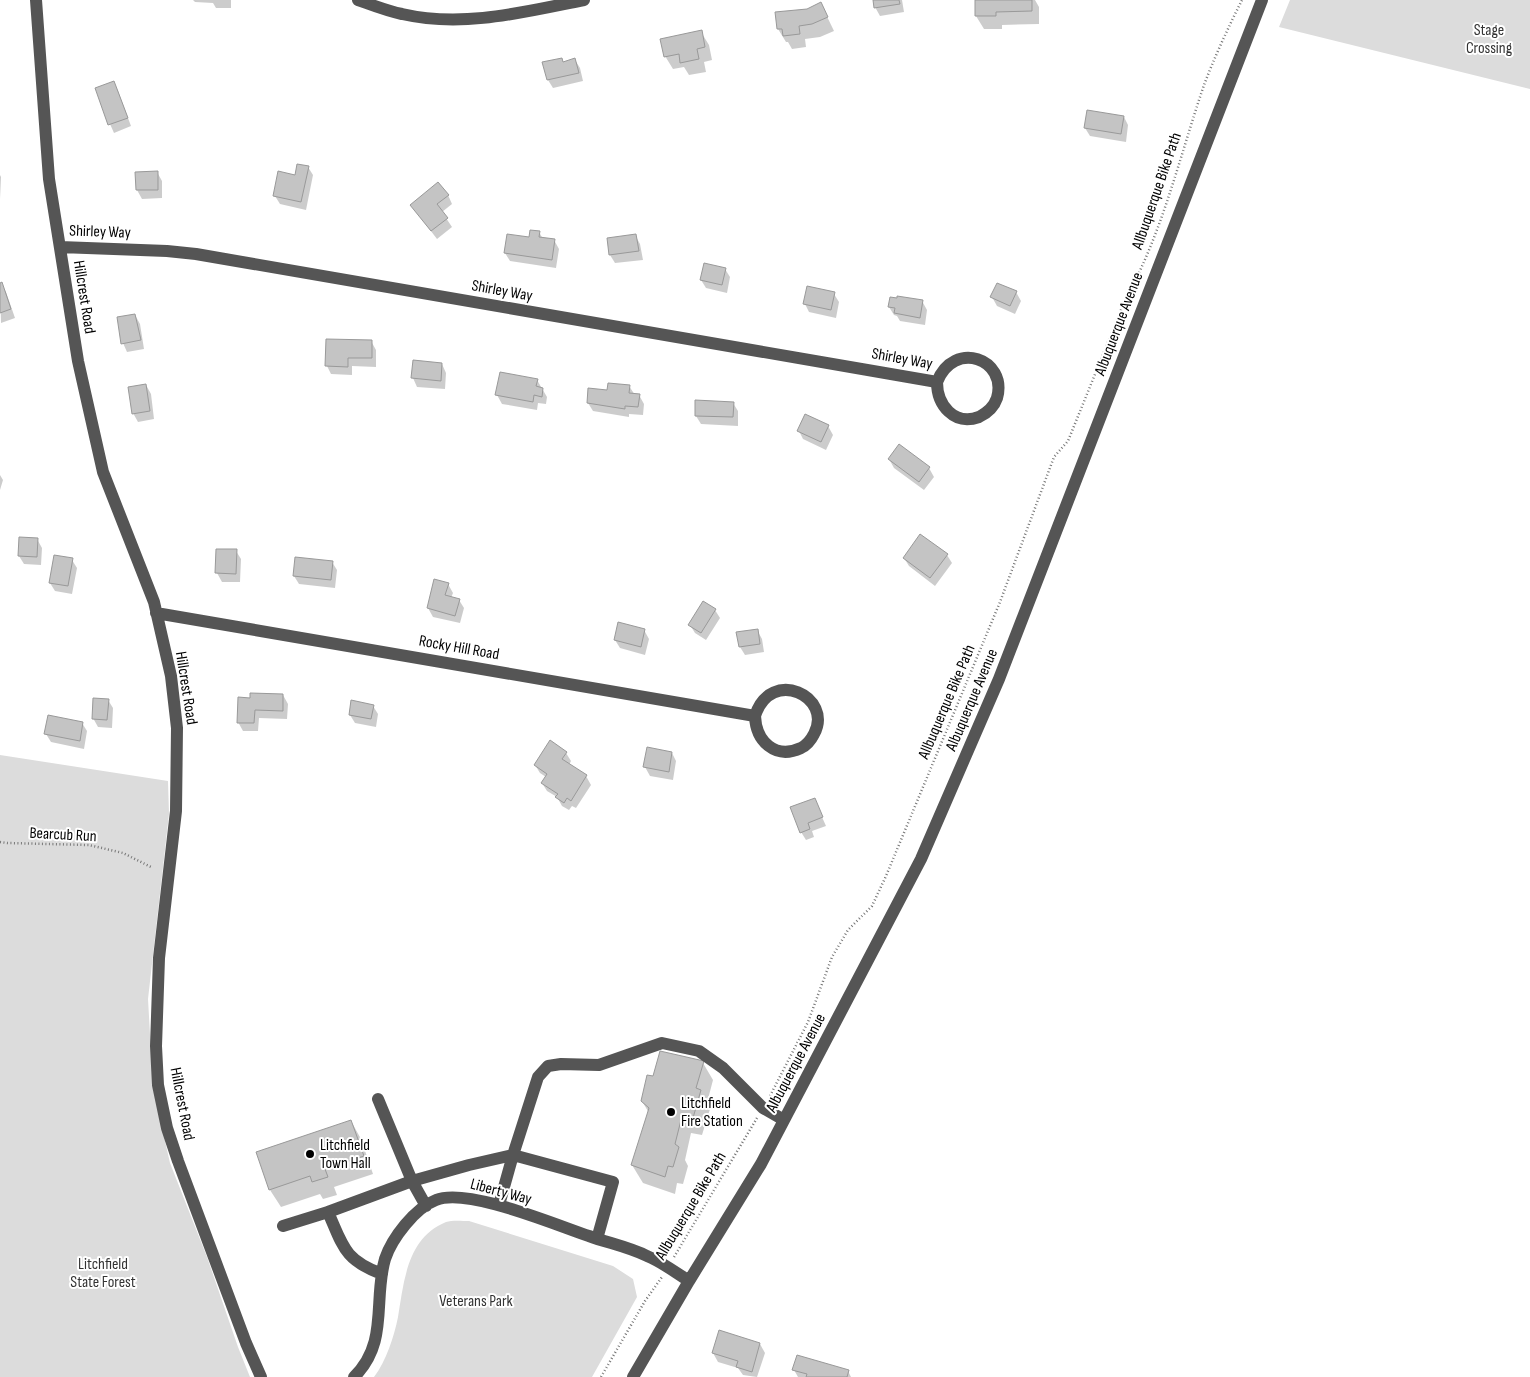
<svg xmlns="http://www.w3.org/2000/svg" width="1530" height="1377" font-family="'Sofia Sans Condensed',sans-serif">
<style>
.green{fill:#dcdcdc}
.shadow{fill:#0003}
.building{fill:#c4c4c4;stroke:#999}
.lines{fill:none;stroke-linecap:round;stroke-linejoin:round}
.path{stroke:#777;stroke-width:2.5;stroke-dasharray:1 2.5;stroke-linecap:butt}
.minor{stroke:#555;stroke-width:12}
.poi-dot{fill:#000;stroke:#fff;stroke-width:2}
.labels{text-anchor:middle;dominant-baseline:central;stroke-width:4;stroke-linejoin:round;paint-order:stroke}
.park-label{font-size:16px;fill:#333;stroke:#fff}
.street-label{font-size:16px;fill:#000;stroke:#fff}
.poi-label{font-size:16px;fill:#000;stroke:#fff;text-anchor:start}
</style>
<rect width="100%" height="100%" fill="#fff"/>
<!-- green -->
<path class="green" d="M1290,0H1530V89L1279,27Z
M0,755L168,781L169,814L148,999L153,1088L170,1163L207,1257L238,1347L250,1377H0Z
M469,1221L613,1266L633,1279L637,1297L592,1377H374C386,1361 394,1337 398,1317C404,1281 407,1238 446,1222C452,1220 462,1221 469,1221Z"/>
<!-- shadow -->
<path class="shadow" d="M193,0H231V8H216L213,3L195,2Z
M874,0H902L904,12L880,16L875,7Z
M976,0H1035L1039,7V24L1002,25V29H984L976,16Z
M821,4L834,31L820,37L805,39L806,47L792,49L788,42H786L778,29L807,10Z
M701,32L709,45L712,60L704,62L706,72L689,75L684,67L673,69L665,56Z
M575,60L580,68L583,81L553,88L548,80L544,63H563Z
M113,82L118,91L131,126L114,133L110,124Z
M1124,117L1128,125L1126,142L1090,136L1085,128Z
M308,167L313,175L306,210L280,204L275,196Z
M157,172L162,181V198L142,199L137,190L136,173Z
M0,175L1,177L0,199Z
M448,195L452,204L442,212L452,227L437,239L411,205Z
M539,232L543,239L554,240L559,249L556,268L510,261L505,253Z
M635,235L640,244L643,260L615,263L610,255L608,239Z
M725,269L730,277L727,293L706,288L701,280Z
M0,284H1L6,292L15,318L1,323Z
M1016,292L1021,301L1015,314L997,306L992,297Z
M834,294L839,302L836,318L809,312L805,304Z
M922,301L927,310L925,325L900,321L897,316L894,315L889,307Z
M135,315L140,324L144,349L127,352L123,343Z
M371,341L376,350V367L352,366V375L331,374L327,366Z
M442,364L446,373L445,389L417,387L413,378Z
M537,380L547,397L546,404L538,403L537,410L502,404L497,395Z
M146,385L151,394L154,419L138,422L133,413Z
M629,386L635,395H639L644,404L643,415L629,414V417L593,411L588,403L608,391Z
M733,403L738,411V426L701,424L696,416Z
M828,426L833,435L826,450L803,439L799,431Z
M889,459L929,468L934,477L924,490L894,468Z
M0,475L3,480L0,490Z
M37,539L42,548L41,565L24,564L19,556Z
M218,550L236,551L241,559L240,582H222L217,573Z
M947,555L952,563L935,586L909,566L904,558Z
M72,560L77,568L72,594L55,591L50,583Z
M332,562L337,570L335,588L299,584L294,576Z
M448,584L453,593L451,598L459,600L464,608L460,623L433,617L428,608Z
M715,610L720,618L706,640L695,633L690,625Z
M644,630L649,639L645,655L620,648L615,640Z
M757,630L762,639L764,652L745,655L740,647Z
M283,695L288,704L287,719L259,718L258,731H243L238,722L251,699Z
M108,700L113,708L112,728L98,727L93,718Z
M373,706L378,714L376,727L355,723L350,715Z
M82,723L87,731L84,749L51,742L46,734Z
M566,753L571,761L569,765L586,776L591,785L576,808L572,806L569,810L562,806L557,797L547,791L542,783L546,777L540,773L535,765Z
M672,753L676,761L673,780L650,776L645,767Z
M814,799L826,826L812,831L814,837L806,840L801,832Z
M703,1063L713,1080L707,1103L710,1109L702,1135L691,1133L685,1160L688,1166L683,1184L677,1183L675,1194L643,1183L632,1165L649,1113L642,1101Z
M351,1121L361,1139L373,1174L334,1187L337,1195L323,1199L320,1194L281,1207L270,1190L258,1153Z
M760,1344L765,1353L757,1377L743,1375L738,1368L718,1362L713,1353Z
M794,1370L848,1371L851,1377H798Z"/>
<!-- building -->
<path class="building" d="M873,0H899L900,4L874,8Z
M975,0H1032V11L996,12V16H975Z
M821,2L828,17L812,24L799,26L800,34L783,36L782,29H777L775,12L807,9Z
M702,30L705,47L697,49L699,59L680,63L679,54L664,57L660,39Z
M562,58L563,62L575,58L579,73L547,80L542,62Z
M114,81L128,118L108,125L95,88Z
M1087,110L1124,116L1121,134L1084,128Z
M297,164L309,166L301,202L273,196L278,171L295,175Z
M158,171V190H136L135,172Z
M438,182L449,195L437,204L448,218L431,231L410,205Z
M530,230L540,231L539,237L555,239L552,260L504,253L507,234L529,237Z
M636,234L639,251L609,255L607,238Z
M704,263L726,268L722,285L700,280Z
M2,282L11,309L0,313V283Z
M997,283L1017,291L1010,306L990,297Z
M807,286L835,292L831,310L803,304Z
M897,296L923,300L920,318L894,313L895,308L888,307L890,297L897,298Z
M135,314L141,340L121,344L117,317Z
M326,339L372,340V358H348V367L325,366Z
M413,360L442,363L441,381L411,378Z
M500,372L538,379L536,386L543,388L542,397L534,395L533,402L495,395Z
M608,383L630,385L629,393L640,394L638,407L625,406V409L587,403L588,388L607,390Z
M146,384L150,411L132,414L128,387Z
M695,400L734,402L733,417L695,416Z
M805,414L829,425L821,442L797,431Z
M899,444L930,467L919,482L888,459Z
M920,534L948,554L930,578L903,558Z
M19,537L38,538L37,557L18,556Z
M216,549H237L236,574L215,573Z
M54,555L73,558L68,586L49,583Z
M295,557L333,561L331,580L293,576Z
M434,579L449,583L445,595L460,599L455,616L427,608Z
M703,601L716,609L701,633L688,625Z
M618,622L645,629L641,647L614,640Z
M758,629L760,644L739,647L736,632Z
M250,693L283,694V711L255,710L254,723H237L238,697L250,698Z
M93,698L109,699L107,720L92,719Z
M351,700L374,705L371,719L349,715Z
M48,715L83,722L80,741L44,734Z
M550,740L567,752L562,759L587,775L571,801L567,798L564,803L555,797L558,794L541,783L547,774L534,765Z
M647,747L672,752L669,772L643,767Z
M815,798L823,817L808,823L810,829L800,833L790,807Z
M660,1051L704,1061L696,1088L701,1090L693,1118L682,1116L675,1144L679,1147L673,1167L668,1166L665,1177L631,1165L649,1108L641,1101L647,1075L653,1076Z
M351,1120L364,1156L325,1169L328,1177L312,1182L310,1176L269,1190L256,1152Z
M719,1330L760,1343L752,1372L736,1367L738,1361L712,1353Z
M797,1355L849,1370L847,1377H806L807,1374L792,1370Z"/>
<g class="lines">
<!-- path -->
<path class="path" d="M0,842L7,843L89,845L123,853L151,867
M770,1096L808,1022L832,957L848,930L872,906L886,876L1000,602L1054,457L1068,441L1125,300C1162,234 1179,159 1203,88C1213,60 1229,26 1242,0
M674,1257L757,1118
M601,1377L645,1301L662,1277"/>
<!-- minor -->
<path class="minor" d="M36,0L49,179L78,361L103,472L154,602L171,676L177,728L176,811L159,958L156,1046L158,1085L167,1128L178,1161L246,1343L261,1377
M358,0C372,5 387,11 402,14C463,28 524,12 584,0
M60,247L167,251L196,254L937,382C937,405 954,426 979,417C987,413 994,407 997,398C1008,359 954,339 937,382
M156,613L755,716C756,741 775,760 801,748C807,745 811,740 814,734C834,697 771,666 755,716
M378,1099L412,1181L469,1165L513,1155L613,1182L597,1239
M499,1205L513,1155L538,1077L548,1066L561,1064L599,1065L662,1043L699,1051L723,1068L763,1108L784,1120
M283,1226L328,1212
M382,1274C344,1260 343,1246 328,1212L412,1181L426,1206
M354,1377C389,1343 373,1300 385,1259C392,1238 415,1208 436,1200C467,1187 556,1225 589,1236C608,1243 629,1247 647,1256C662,1262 675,1272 689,1281
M633,1377L689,1281L761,1164L921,859L999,679L1262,0"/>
</g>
<!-- markers -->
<g class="poi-dot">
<circle cx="671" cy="1112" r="5"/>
<circle cx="310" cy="1154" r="5"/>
</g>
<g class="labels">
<!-- park labels -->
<g class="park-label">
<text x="1489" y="30">Stage<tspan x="1489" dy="18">Crossing</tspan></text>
<text x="103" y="1264">Litchfield<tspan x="103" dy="18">State Forest</tspan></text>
<text x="476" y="1301">Veterans Park</text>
</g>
<!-- street labels -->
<g class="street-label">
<text transform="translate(1157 191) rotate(-71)">Allbuquerque Bike Path</text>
<text transform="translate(100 232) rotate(2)">Shirley Way</text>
<text transform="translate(502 291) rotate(10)">Shirley Way</text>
<text transform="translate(84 297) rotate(81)">Hillcrest Road</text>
<text transform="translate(1119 324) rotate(-69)">Albuquerque Avenue</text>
<text transform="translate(902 359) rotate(10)">Shirley Way</text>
<text transform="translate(459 648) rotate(10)">Rocky Hill Road</text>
<text transform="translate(186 688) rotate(81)">Hillcrest Road</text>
<text transform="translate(972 700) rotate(-67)">Albuquerque Avenue</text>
<text transform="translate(947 702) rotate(-67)">Allbuquerque Bike Path</text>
<text transform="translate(63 835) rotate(3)">Bearcub Run</text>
<text transform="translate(796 1063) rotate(-62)">Albuquerque Avenue</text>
<text transform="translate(182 1104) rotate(79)">Hillcrest Road</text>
<text transform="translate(501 1192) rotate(15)">Liberty Way</text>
<text transform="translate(691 1206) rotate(-59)">Allbuquerque Bike Path</text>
</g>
<!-- poi labels -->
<g class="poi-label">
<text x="681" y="1103">Litchfield<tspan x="681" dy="18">Fire Station</tspan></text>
<text x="320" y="1145">Litchfield<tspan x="320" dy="18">Town Hall</tspan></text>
</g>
</g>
</svg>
